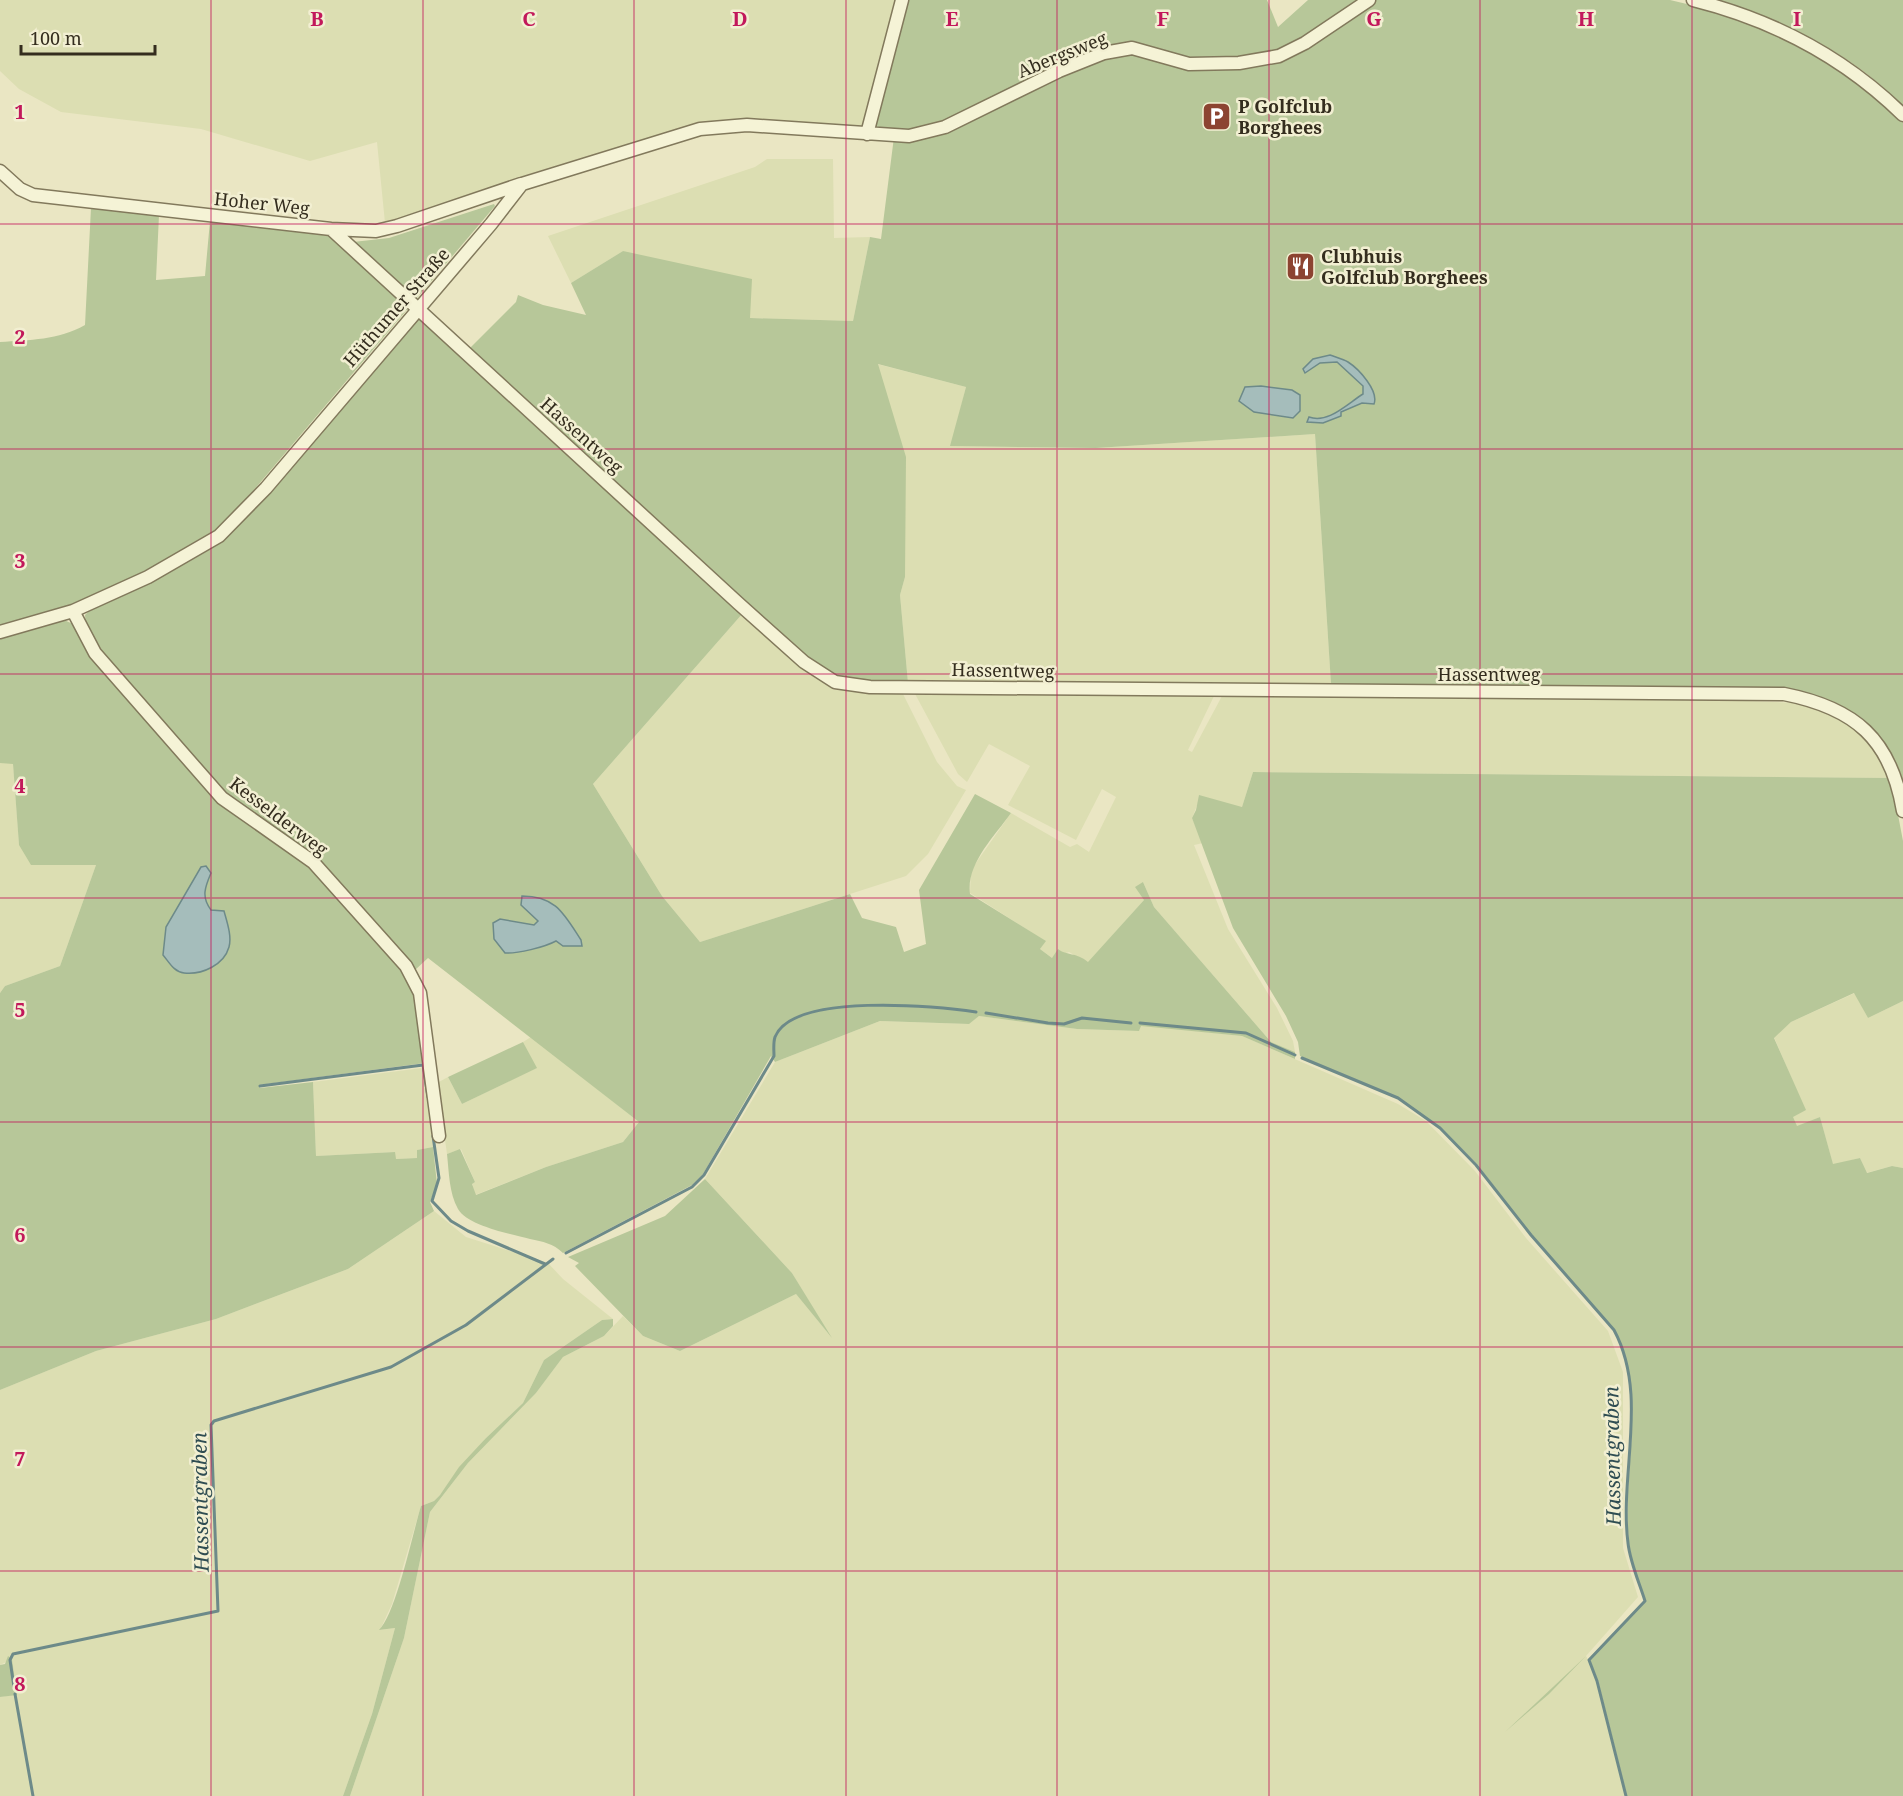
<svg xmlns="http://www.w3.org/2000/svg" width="1903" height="1796" font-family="'Noto Serif',serif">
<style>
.farmland{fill:#dcdeb2}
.green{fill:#b7c799}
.water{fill:#a5bdbb;stroke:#6d8a89;stroke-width:1.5}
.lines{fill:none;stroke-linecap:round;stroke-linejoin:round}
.stream{stroke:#6d8a89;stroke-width:3}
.minor-casing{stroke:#82795c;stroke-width:15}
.minor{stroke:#f5f3d6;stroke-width:12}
.grid{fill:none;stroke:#c2185b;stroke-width:1.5;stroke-opacity:0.55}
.labels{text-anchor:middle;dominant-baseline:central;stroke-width:5;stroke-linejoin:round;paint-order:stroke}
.street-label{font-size:18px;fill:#342d1e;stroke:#f2efd2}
.poi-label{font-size:18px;font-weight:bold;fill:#342d1e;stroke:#f2efd2;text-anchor:start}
.water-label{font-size:20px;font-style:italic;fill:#2f4d52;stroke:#f2efd2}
.grid-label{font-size:20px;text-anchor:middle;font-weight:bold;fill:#c2185b;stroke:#f2efd2;stroke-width:5;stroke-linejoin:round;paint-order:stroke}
</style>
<rect width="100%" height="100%" fill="#eae6c3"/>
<!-- farmland -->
<path class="farmland" d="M0,0H895L862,126L745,120L700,122L523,176L385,223L377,142L310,161L201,129L61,112L19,89L0,71Z
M767,159H833L834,238L870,237L853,321L750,318L623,251L571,283L548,236L755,167Z
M877,364L966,387L951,446L1096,448L1315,434L1331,684L908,683L900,595L905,577Z
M743,613L800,667L834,690L902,692L937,762L957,786L966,790L928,854L906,876L700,942L662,896L593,784Z
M914,692L1215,694L1188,750L1192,752L1222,696L1693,699L1799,703L1837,716L1859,731L1878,754L1891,778L1253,772L1242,807L1198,803L1192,818L1203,843L1194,845L1228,929L1277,1008L1293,1041L1295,1052L1271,1042L1154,907L1143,882L1144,900L1088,963L1069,952L1052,958L1040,949L1045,941L970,893L971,870L1011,813L1070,847L1077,844L1089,852L1116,797L1102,789L1076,840L1008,805L1030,766L989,744L967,782L958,774Z
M0,763H13L19,845L96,865L60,966L5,986L0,993Z
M1855,993L1868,1018L1903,1001V1168L1892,1166L1866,1173L1860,1158L1833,1165L1820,1117L1797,1127L1792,1117L1805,1110L1774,1037L1791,1022Z
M979,1016L1077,1029L1139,1031L1140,1025L1242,1036L1398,1104L1426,1121L1475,1171L1526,1238L1608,1331L1623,1372V1548L1638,1597L1586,1656L1594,1670L1628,1796H350L404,1638L430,1512L468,1463L536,1393L563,1357L604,1336L623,1316L643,1336L680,1351L796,1294L828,1333L792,1273L705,1179L775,1062L880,1021L968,1024Z
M531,1037L639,1122L623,1142L546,1167L475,1195L472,1183L475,1182L461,1149L447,1154L437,1083L448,1077L462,1104L536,1068L523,1042Z
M422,1068L433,1147L417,1150L418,1158L395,1159V1152L316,1156L313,1082Z
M434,1211L466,1237L548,1263L563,1279L613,1319L602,1320L544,1360L523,1403L486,1438L440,1495L434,1501L421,1506L392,1604L380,1630L395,1628L372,1714L343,1796H0V1697L17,1694L12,1659L0,1665V1390L96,1351L216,1319L348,1269Z"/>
<!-- green -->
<path class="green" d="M906,0H1267L1278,27L1308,0H1670C1762,21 1836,53 1903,121V780C1885,726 1849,709 1800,691L1331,684L1315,434L1096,448L950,446L966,387L878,364L906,457L905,577L900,595L908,683L838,680L807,661L611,478L604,484L743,613L593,784L662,896L700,942L850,894L862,918L896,927L904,952L926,944L919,890L975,794L1011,813C994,837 966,864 970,894L1046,941L1040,949L1052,958L1058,949C1067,956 1076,952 1088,962L1144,900L1135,887L1143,882L1154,907L1271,1042L1295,1052V1059L1242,1036L1141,1026L1139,1031L1077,1029L979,1016L969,1024L880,1021L775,1062L771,1056L703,1174L692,1185L563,1253C553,1243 543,1242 530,1239C511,1234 468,1226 458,1209C449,1193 449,1172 447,1154L460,1149L475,1182L472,1184L476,1195L546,1167L623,1142L639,1122L428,958L415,970L385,933L377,937L403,967L413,990L425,1063L259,1085L260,1088L313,1082L316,1156L395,1152L396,1159L417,1158V1150L433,1147L437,1184L430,1202L434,1211L348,1269L216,1319L96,1351L0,1390V993L5,986L60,966L96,865H31L19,845L13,764L0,763V637L62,619L75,625L90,657L190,771H202C175,740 85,652 85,615L92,608L128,593L208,548L419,316L469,349L516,302L518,295L543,305L586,315L571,283L623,251L752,279L750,318L853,321L870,237L881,239L894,137L867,134Z
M1717,0H1903V107C1854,54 1785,22 1717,0Z
M494,204L495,206L224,525L157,566L88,600L43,617L0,627V342C30,340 58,340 85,325L91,208L159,215L156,280L205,276L210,221L330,236L353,242L389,238Z
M1253,772L1891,778L1903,841V1001L1868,1018L1854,993L1791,1022L1774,1038L1806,1110L1793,1117L1797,1126L1820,1117L1833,1164L1860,1158L1867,1173L1892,1166L1903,1168V1796H1627L1598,1681L1590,1660L1645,1601C1640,1582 1631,1562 1629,1543C1621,1473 1649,1395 1614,1330L1531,1235L1478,1165L1440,1127L1398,1098L1300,1056L1298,1042L1286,1016L1233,928L1192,818L1196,810L1199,795L1242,807Z
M523,1042L537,1068L462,1104L448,1077Z
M705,1179L792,1273L832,1338L796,1294L680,1351L643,1336L575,1266L579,1263L568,1257L665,1216Z
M613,1319V1326L604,1336L563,1357L536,1393L468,1463L430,1512L404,1638L350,1796H343L372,1714L395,1628L379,1630C396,1614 413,1532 421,1506L434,1501L440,1495L459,1467L486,1438L523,1403L544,1360L602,1320Z
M8,1656L12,1659L17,1695L0,1697V1665L5,1664Z
M1586,1656L1549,1694L1505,1732Z"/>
<!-- water -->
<path class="water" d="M1330,355C1335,357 1343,359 1348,362C1359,369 1379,391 1374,404L1362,403L1341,412V416L1323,423L1307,422L1309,417C1328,424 1347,404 1363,394V386L1337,362L1320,363L1305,373L1303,369L1313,359Z
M1261,386L1292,390L1300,395V411L1293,418L1254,412L1239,401L1245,387Z
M206,866L211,873C205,887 201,897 211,910L224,911C227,922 232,936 229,947C224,965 202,975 184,973C174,972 169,962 163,955L166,927L201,867Z
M522,896C556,896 564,914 581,940L582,946H563L556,941C545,947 517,954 505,953L494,939L493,923L500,919L534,925L538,921L521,905Z"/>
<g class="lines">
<!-- stream -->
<path class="stream" d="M986,1013L1048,1023L1064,1024L1082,1018L1131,1023
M1140,1023L1246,1033L1295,1055
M1302,1058L1398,1098L1440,1128L1476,1165L1531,1235L1614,1330C1649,1395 1619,1474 1628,1543C1630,1562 1639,1582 1645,1601L1589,1660L1597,1681L1626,1796
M260,1086L423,1065L428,1097
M433,1136L439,1178L432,1201L451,1221L468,1231L545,1264
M566,1253L692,1187L704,1175L774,1056C774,1050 773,1043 775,1037C793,992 937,1006 976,1012
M14,1687L10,1660L13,1654L218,1611L211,1425L214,1421L391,1367L466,1325L553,1259
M15,1694L33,1796"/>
<defs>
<path id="minor" d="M1693,0C1773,20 1844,57 1903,115
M867,134L902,0
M0,171L20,189L33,195L331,229L376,231L397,226L521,184
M331,229L738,603L804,662L835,682L870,687L1784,694C1855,708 1891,739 1903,811
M73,611L95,653L222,798L313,862L406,966L420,993L439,1136
M0,632L73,611L148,577L219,536L266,488L491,224L522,184L700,129L747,125L909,136L945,127L1059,71L1104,53L1132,48L1189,64L1239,63L1279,56L1305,43L1369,0"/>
</defs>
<!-- minor casing -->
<use href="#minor" class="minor-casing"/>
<!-- minor -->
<use href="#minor" class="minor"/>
</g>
<!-- grid -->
<path class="grid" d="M211,0V1796M423,0V1796M634,0V1796M846,0V1796M1057,0V1796M1269,0V1796M1480,0V1796M1692,0V1796M0,224H1903M0,449H1903M0,674H1903M0,898H1903M0,1122H1903M0,1347H1903M0,1571H1903"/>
<!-- icons -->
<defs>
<symbol id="parking-square" viewBox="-11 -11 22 22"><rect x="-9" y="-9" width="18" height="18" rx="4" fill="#8c4431" stroke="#f2efd2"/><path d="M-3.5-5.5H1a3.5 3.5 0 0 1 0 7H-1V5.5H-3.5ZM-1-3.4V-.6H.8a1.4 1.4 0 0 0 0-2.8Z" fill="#fff"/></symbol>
<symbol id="restaurant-square" viewBox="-11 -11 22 22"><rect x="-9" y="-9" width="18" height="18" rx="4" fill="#8c4431" stroke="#f2efd2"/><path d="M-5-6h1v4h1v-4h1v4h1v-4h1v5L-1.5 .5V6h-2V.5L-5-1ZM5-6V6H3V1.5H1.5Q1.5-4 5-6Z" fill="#fff"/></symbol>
</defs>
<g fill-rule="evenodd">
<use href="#parking-square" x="1200" y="100" width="33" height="33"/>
<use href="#restaurant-square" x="1284" y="250" width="33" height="33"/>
</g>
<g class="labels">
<!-- street labels -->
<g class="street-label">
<text transform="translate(1062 54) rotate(-22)">Abergsweg</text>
<text transform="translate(262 203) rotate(6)">Hoher Weg</text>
<text transform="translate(396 307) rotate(-49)">Hüthumer Straße</text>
<text transform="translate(582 435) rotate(42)">Hassentweg</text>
<text transform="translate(1003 670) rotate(1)">Hassentweg</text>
<text x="1489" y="674">Hassentweg</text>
<text transform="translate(279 816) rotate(37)">Kesselderweg</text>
</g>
<!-- poi labels -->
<g class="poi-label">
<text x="1238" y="106">P Golfclub<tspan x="1238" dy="21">Borghees</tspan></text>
<text x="1321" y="256">Clubhuis<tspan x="1321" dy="21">Golfclub Borghees</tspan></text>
</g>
<!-- water labels -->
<g class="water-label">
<text transform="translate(1612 1456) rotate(-91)">Hassentgraben</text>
<text transform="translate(200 1502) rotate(-91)">Hassentgraben</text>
</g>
</g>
<g class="grid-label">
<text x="317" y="26">B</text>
<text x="529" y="26">C</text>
<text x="740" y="26">D</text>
<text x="952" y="26">E</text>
<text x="1163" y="26">F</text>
<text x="1374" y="26">G</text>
<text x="1586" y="26">H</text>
<text x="1797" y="26">I</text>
<text x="20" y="119">1</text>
<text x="20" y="344">2</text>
<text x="20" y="568">3</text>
<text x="20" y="793">4</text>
<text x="20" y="1017">5</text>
<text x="20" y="1242">6</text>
<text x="20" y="1466">7</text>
<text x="20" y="1691">8</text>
</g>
<!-- scale -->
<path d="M21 45v9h134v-9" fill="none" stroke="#342d1e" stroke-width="3"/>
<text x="30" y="45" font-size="18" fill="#342d1e" stroke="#f2efd2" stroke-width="4.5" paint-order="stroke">100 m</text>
</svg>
